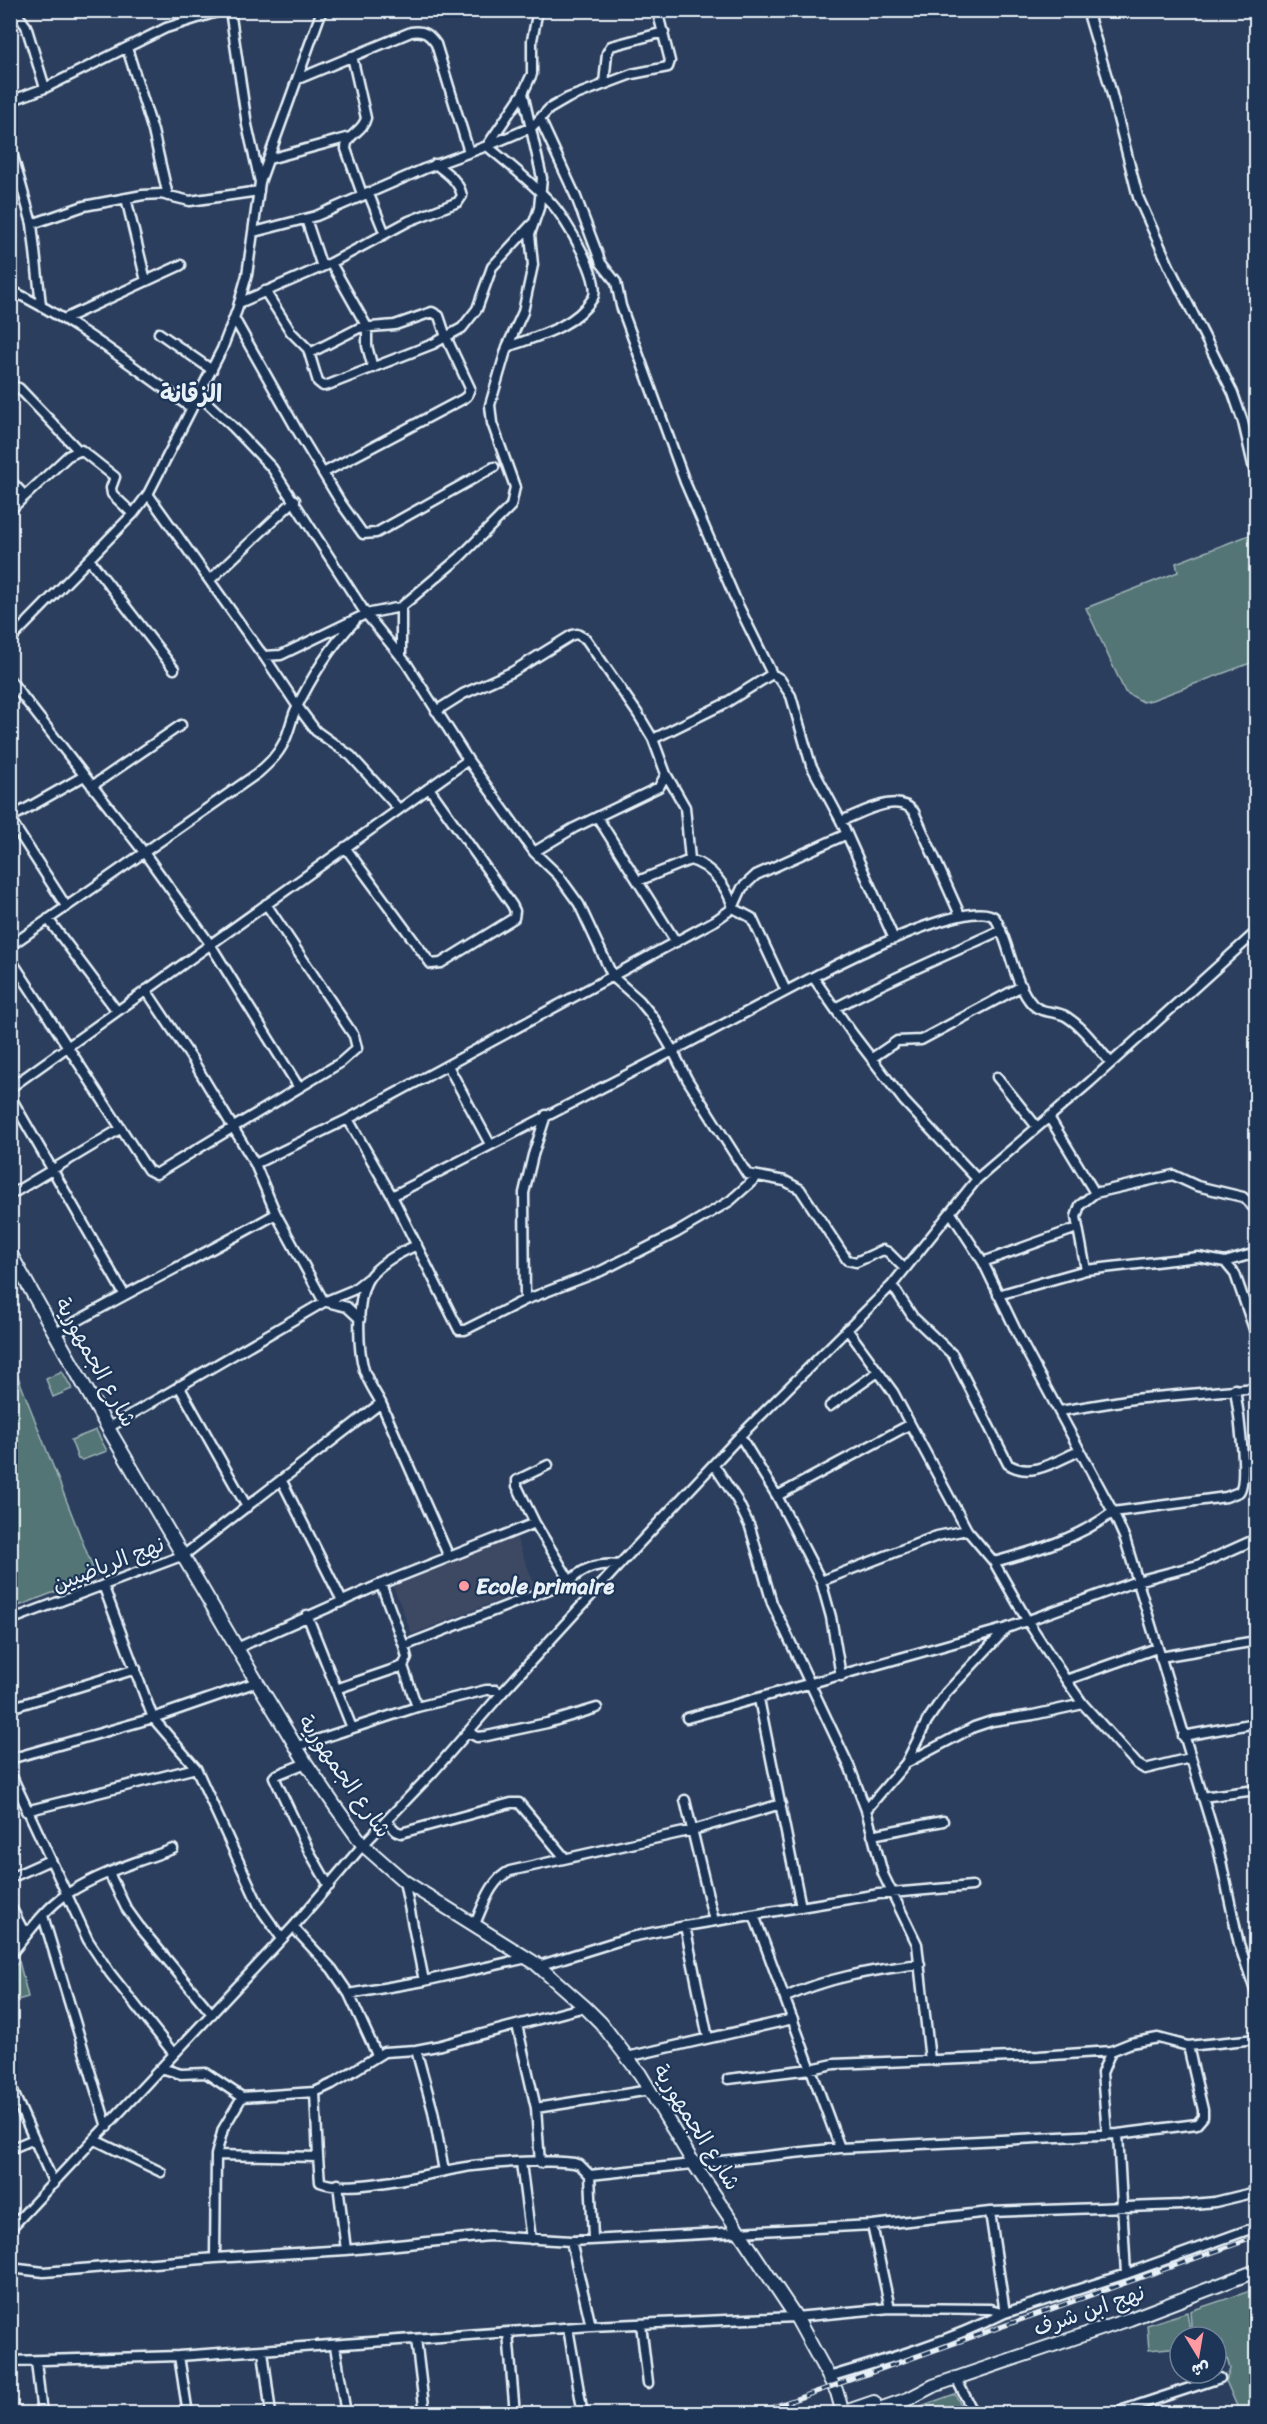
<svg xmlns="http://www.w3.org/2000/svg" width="1267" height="2424" font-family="Sriracha,'Playpen Sans Arabic',sans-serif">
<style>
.built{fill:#3e4964}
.green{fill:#537576;stroke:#9eb3b7;stroke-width:1.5}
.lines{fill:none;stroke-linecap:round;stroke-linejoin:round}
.minor-casing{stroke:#e8f1f8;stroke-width:13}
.secondary-casing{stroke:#e8f1f8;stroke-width:16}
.minor{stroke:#1d3557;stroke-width:8}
.secondary{stroke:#1d3557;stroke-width:12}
.rail-casing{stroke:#e8f1f8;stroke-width:5}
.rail{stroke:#1d3557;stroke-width:3;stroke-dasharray:9;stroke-linecap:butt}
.poi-dot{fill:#ff9aa2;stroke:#1d3557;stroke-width:2}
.labels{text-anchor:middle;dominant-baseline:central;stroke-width:4.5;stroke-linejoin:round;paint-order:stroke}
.street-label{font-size:22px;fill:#e8f1f8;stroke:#1d3557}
.poi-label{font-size:22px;font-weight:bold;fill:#e8f1f8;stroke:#1d3557;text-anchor:start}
.neighbourhood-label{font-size:24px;font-weight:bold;fill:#e8f1f8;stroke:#1d3557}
</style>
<rect width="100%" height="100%" fill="#2c3e5d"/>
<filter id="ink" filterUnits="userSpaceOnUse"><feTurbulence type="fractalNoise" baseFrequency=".0167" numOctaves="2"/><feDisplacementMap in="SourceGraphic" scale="12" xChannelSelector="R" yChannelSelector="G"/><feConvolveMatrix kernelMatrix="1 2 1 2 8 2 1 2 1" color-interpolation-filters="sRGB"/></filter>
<g filter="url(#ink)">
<!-- built -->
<path class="built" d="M516,1537L535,1586L412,1634L393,1586Z"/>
<!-- green -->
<path class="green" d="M1252,534L1256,544V661L1152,700L1143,702L1125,692L1086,608L1178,572L1176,563Z
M11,1359L96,1576L11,1609H10Z
M62,1371L72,1389L53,1397L46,1379Z
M96,1430L107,1451L82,1460L78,1459L71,1440Z
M19,1961L28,1997L11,2002V1971Z
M1256,2289V2413H1240L1226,2381L1230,2369L1222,2341L1216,2342V2337H1192L1190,2311Z
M1187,2312L1191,2337H1180V2347L1149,2350L1147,2325Z
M955,2394L965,2413H919L918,2407Z"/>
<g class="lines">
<defs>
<path id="minor" d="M230,10L247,125L260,182
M1087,10L1110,87L1138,197L1169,266L1233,393L1243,422L1256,478
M10,19L18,15L26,26L45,88
M127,48L153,131L168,196
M352,56L366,118C363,132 346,134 346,149L362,194
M298,79L411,32C424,30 429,34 436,44L469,152
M604,84L607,53L611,46L664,32
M10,101L45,88L166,28L223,10
M540,119L576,197L601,263L616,282L621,306L685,482L738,605L772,674
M10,145L32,224L41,305
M487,146C509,164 533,183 552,204C565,218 603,281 593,298C575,327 538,336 507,347
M487,146L532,127L549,109L568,98L632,74L668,67L670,61L657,10
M269,159L350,137
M368,192L385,234
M126,198L146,281
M306,219L322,267
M32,224L84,206L143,195L161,194L190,201L259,191
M254,232L316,216L424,169L487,146L523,93
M331,263L367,327V346L373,368
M10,290C76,321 132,366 191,408
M265,291L291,332L308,349L318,382L323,386L328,385L433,344L462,328L477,309L492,267L532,224
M239,303L331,263L409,221L458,202L462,196C459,181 447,173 435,164
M234,318L297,430L341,503L363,534L376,533L494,467
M64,319L181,265
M159,333L212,370
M310,353L359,328L395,325L432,312L439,316L446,337L470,388L467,396L463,399L323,473
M10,386L19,388L79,451
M199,395L233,427L272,468L366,614L407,664L468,760L534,852L558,875L579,904L613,977L639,1000L653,1017L673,1051L392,1196
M10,480L25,496
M148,494L259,650L264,656L281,655L366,614L401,607L459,558L511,506L515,487L492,423L490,405L507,347L523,312L533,265L530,234L539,208L542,178L523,93L532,74V40L538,10
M10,510L68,456L81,450L115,477L111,488L112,494L133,514
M89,559L174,669
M210,580L295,500
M10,640L133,514L148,494L222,349L237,310L247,275L260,182L322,10
M264,656L298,707L316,731L351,756L398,808
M401,657V607
M10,680L143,851L210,944L298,1086
M436,711L463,694L512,672L572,635L577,634L586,639L638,714L653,739L666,774L659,787L574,828L534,852
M653,739L724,704L772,674L780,679L791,696L811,765L841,821L894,939
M666,774L685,807L690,860C711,865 728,888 733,908L752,918L786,991
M92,786L181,725
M10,818L84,776
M598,818L676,942
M10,819L66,906
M841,821C862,813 898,791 914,812L960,915
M345,847L431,964L441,963L514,918L515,911L512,905L429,788
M638,881L690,860
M48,919L117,1011
M10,946L258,773C268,764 278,755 284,742C289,732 291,721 295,711C310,680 330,647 354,622
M10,958L148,1170L156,1174L340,1063L357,1048L354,1036L266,904
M813,977C839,963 974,895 995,918C999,923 1001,932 1004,938C1012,959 1017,988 1033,1005C1042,1014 1056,1010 1067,1017C1084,1028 1097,1047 1111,1063
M835,1008C889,979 945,956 1001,930
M872,1058L897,1041L921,1040L1022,986
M448,1066L490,1144
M997,1077L1037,1127
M10,1088L468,760
M10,1096L124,1294
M348,1119L392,1196L459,1330H465L525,1300L601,1271L676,1233L730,1201L757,1177
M255,1164L348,1119L716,920L733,908L742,888L756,875L847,834
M1095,1193L1173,1175L1197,1186L1243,1197L1256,1210
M10,1195L120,1129
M951,1213L983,1262L1022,1343L1113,1512L1125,1539L1218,1847L1239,1944L1256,1993
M417,1245C399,1253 384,1261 371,1275C355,1294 358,1348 364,1370C368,1382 375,1392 381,1403L449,1557
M983,1262L1077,1228
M1225,1262L1256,1253
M905,1269L888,1252L883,1250L856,1262L847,1260L800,1189L785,1181L747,1174L687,1079L673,1051L813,977L852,1033L904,1101L977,1179
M1086,1270L1198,1257L1225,1262L1235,1274L1256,1335
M892,1285L913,1317L953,1355L1008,1464C1031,1479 1056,1461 1079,1451
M998,1295L1086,1270L1076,1217L1080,1205L1095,1193L1049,1117
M525,1300L524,1193L533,1155L546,1115
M324,1302L353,1290L367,1279
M327,1302L347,1307L360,1319
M847,1329L893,1392L967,1530L994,1562L1027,1620L1066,1680L1083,1704L1137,1764L1145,1769L1190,1758
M56,1333C128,1292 203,1255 276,1214
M179,1386L247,1507
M830,1406L878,1372
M1060,1411L1133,1399L1256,1388
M108,1428L324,1302L276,1214L255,1164L192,1059L146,990
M740,1436L777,1496L821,1581L831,1617L841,1676
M714,1465L737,1500L750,1527L772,1603L850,1768L866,1810L883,1874L917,1944L930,2060
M282,1481L342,1601
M777,1496L909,1425
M535,1523L517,1486V1480L548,1465
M994,1562C1035,1551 1079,1538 1113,1512L1226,1497L1239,1492C1249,1481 1238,1407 1235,1389
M570,1581C584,1567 599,1563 619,1565
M821,1581L937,1536L967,1530
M103,1585L153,1718L196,1768L260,1908L282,1939
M307,1615L352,1728
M10,1620L184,1555L381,1403
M237,1648L381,1584L535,1523L570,1581L404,1646L381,1584
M1160,1657L1256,1641
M403,1666L407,1658L404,1646
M1066,1680L1157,1648
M336,1689L403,1666L417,1707
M759,1699L801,1907
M10,1708L136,1669
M687,1718L1007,1628L1137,1581L1198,1565L1256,1539
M468,1732L477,1737L487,1736L547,1723L597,1708
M1183,1736L1256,1723
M295,1747L417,1707L486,1690H496L501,1694
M10,1759L153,1718L257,1682
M306,1763L276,1775L274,1777L309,1851L329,1886
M906,1763L927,1721L946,1693L1007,1628
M10,1772L88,1940L110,1973L174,2054
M1202,1797L1256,1790
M685,1800L714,1921
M866,1810L906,1763L974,1727L992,1721L1033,1715L1083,1704
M26,1811L196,1768
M386,1821L396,1831L401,1833L511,1803H519L565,1858
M872,1835L943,1821
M109,1873L126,1908L139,1926L212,2014
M10,1878L50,1860
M404,1881L424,1981
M10,1905L24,1932
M754,1915L840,2148
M43,1916L107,2127
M474,1926C483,1907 490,1880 510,1871L693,1830L781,1804
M685,1926L708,2038
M293,1927L332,1969L349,1994L424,1981L527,1958
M10,1938L27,1930
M10,1955C28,1934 44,1909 67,1894C99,1873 137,1862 173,1849
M538,1966L631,1937L685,1926L879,1894L972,1886
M349,1994L377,2055
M786,1997C829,1977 873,1970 920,1964
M517,2025L536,2108L540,2163
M416,2050L433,2111L444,2171
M627,2057L793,2019
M161,2068L181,2074L206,2073L242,2097L300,2093L315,2092L332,2084L384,2052L416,2050L437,2046L585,2007
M728,2079L811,2069L834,2064L1039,2056L1111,2051L1131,2043L1158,2038L1188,2046L1256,2039
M10,2085L54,2184
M315,2092L318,2157
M536,2108L650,2090
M1107,2134L1102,2073L1111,2051
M1118,2134L1126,2274
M95,2140L161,2172
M10,2149L34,2139
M216,2155L223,2129L242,2097
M521,2163L531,2239
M338,2184L346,2250
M872,2225L890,2308
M10,2229L293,1927L363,1845L433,1772L501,1694L619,1565L740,1436L892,1285L977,1179L1090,1082L1256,932
M593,2238L590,2175L840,2148L1118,2134L1197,2124L1203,2117V2110L1188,2046
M571,2241L591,2326
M215,2258L216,2155L318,2157L320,2182C351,2195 437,2171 472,2166C505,2162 541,2159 574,2163L580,2165L590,2175
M10,2268L44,2272L215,2258L346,2250L489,2236L571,2241L872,2225L990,2212L1182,2205L1215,2202L1256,2192
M641,2324L648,2383
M568,2328L583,2414
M508,2333L515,2414
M416,2339L425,2414
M335,2346L346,2414
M263,2351L271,2414
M179,2356L188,2414
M10,2361L179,2356L591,2326L796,2317L890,2308L990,2309L1005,2313L1126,2274L1256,2227
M36,2361L42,2414
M829,2377C889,2359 949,2341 1005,2313L990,2212
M956,2378L974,2414
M170,2414L188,2413
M1111,2414L1220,2378"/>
<path id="secondary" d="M10,1253L108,1428L248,1667L306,1763L335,1806L363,1845L404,1881L535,1963L585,2007L601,2023L640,2074L694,2164L796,2317L837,2392L843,2414
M839,2414L874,2402
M865,2414L908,2399L933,2386L1130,2319L1256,2271"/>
</defs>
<!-- minor casing -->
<use href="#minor" class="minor-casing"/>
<!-- secondary casing -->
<use href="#secondary" class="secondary-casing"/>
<!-- minor -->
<use href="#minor" class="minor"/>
<!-- secondary -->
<use href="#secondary" class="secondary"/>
<defs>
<path id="rail" d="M753,2414L1256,2237"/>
</defs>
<!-- rail casing -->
<use href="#rail" class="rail-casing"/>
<!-- rail -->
<use href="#rail" class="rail"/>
</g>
</g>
<!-- markers -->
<circle class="poi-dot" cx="464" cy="1586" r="6"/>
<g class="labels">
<!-- street labels -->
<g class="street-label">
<text transform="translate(96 1362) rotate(61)">شارع الجمهورية</text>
<text transform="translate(108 1564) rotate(-21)">نهج الرياضيين</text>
<text transform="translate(345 1776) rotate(55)">شارع الجمهورية</text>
<text transform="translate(697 2127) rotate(58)">شارع الجمهورية</text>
<text transform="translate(1089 2310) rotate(-19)">نهج ابن شرف</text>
</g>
<!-- poi labels -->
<g class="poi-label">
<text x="476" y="1586">Ecole primaire</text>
</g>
<!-- neighbourhood labels -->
<g class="neighbourhood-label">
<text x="191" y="394">الزقانة</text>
</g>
</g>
<!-- margin -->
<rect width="1267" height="2424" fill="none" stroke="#1d3557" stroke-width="36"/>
<rect x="18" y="18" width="1231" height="2388" fill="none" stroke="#e8f1f8" stroke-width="2" filter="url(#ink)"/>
<!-- north arrow -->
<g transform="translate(1198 2355) rotate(169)"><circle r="28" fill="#1d3557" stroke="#6e8097" stroke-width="1.5"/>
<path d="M0-4.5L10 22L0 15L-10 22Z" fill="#ff9aa2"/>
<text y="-9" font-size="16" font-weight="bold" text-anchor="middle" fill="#e8f1f8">ش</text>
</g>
</svg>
